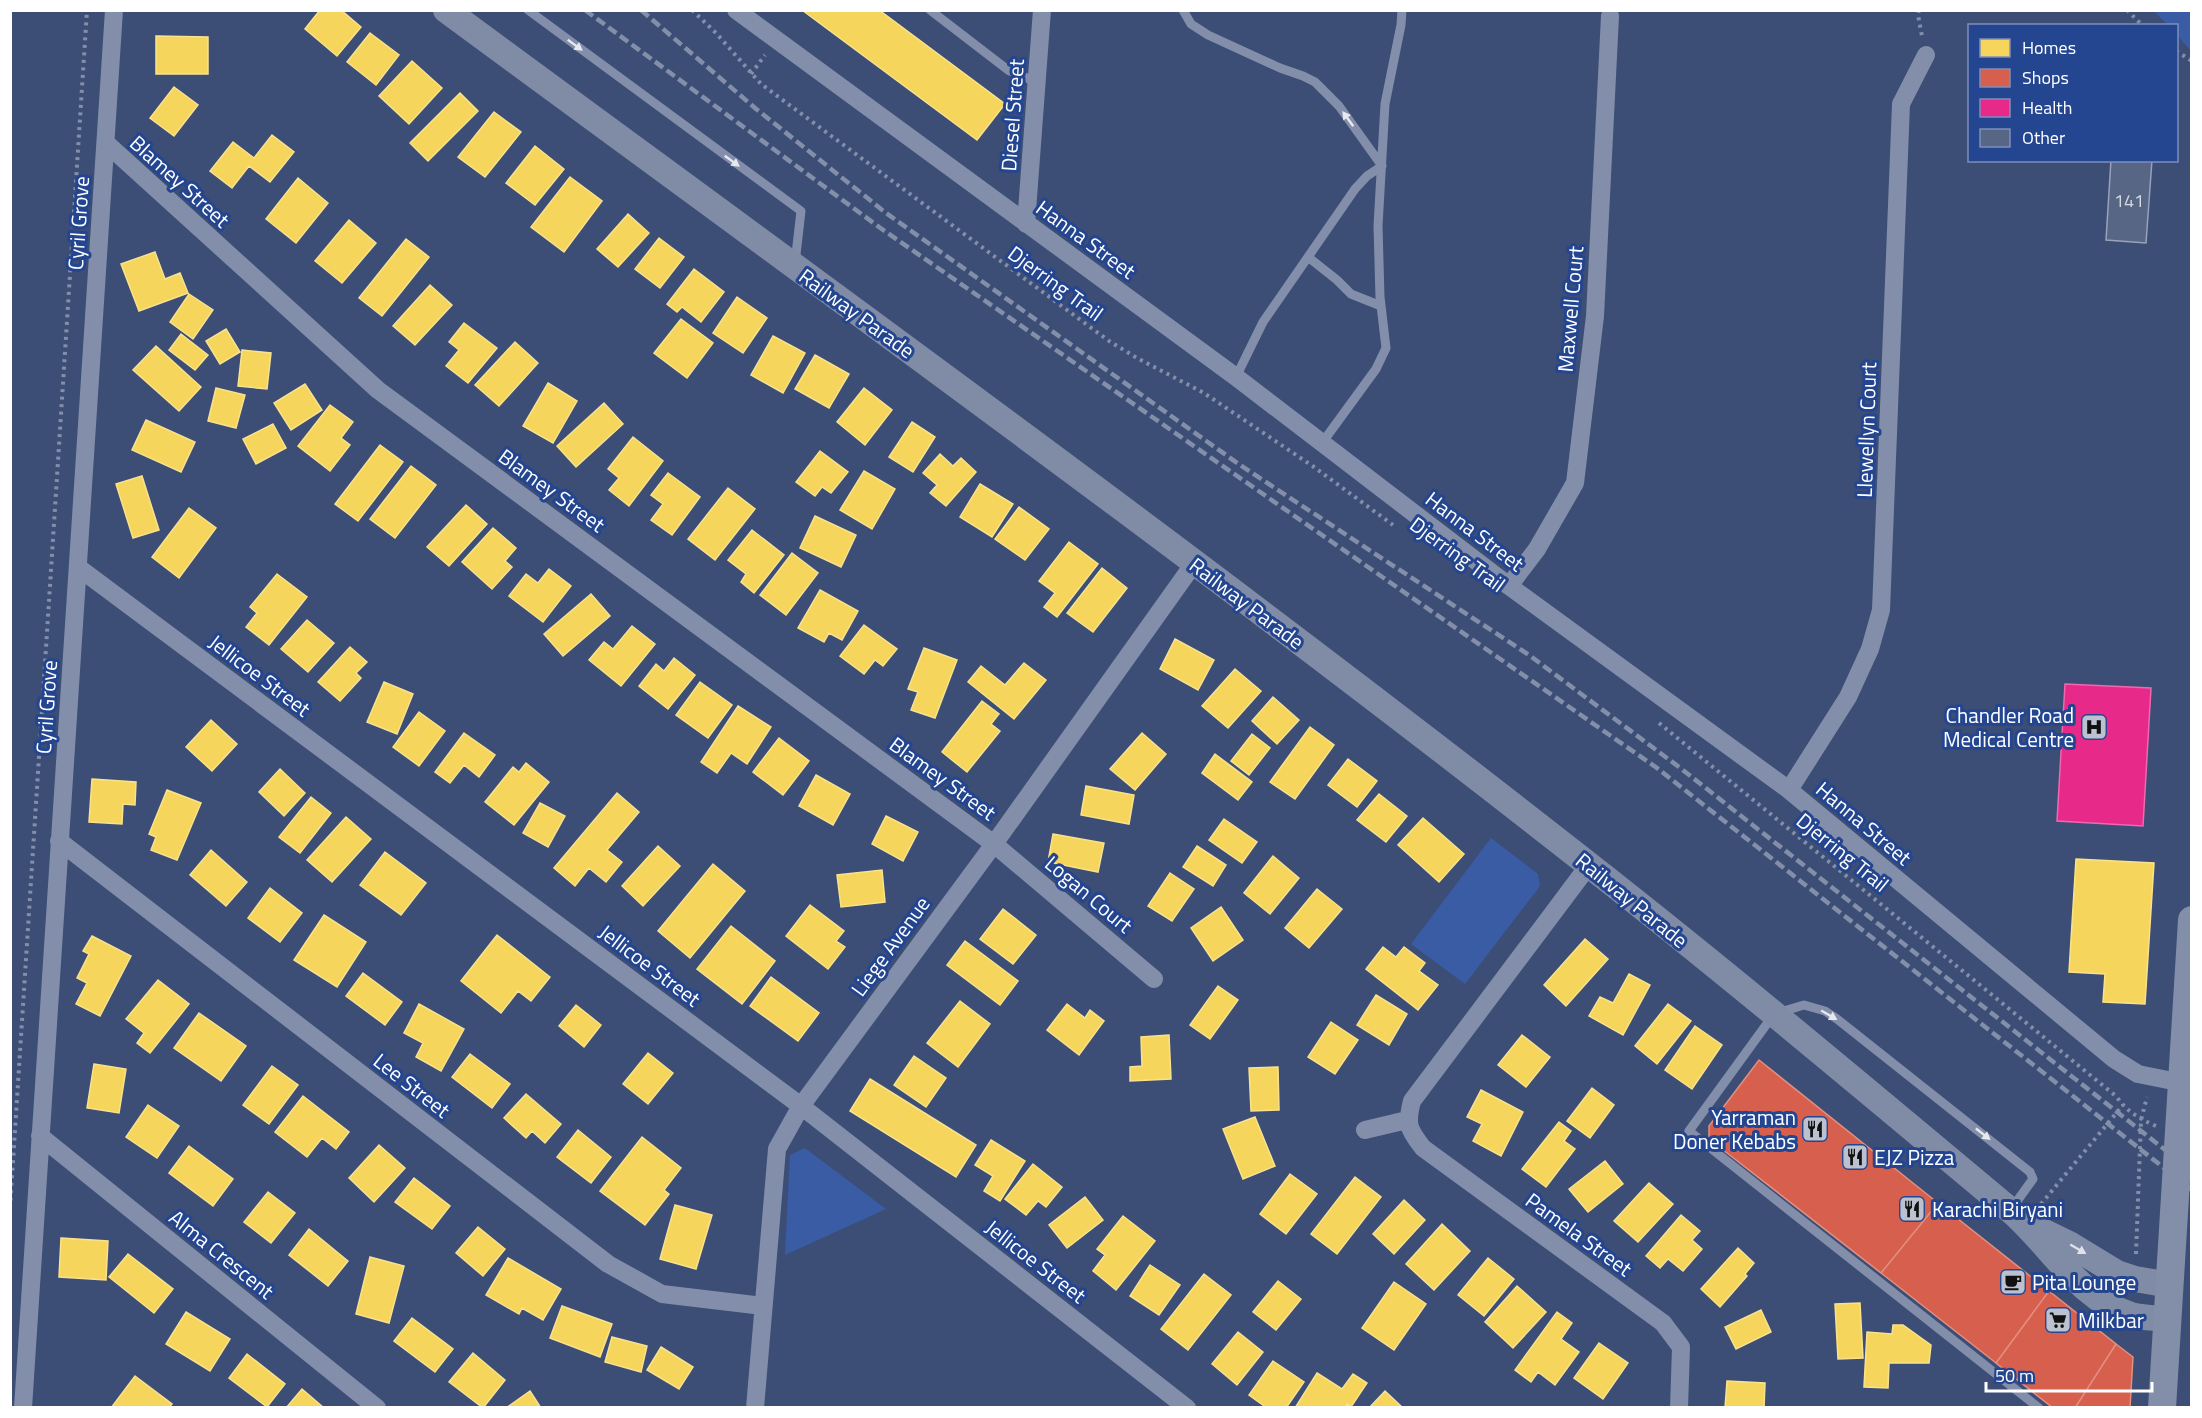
<svg xmlns="http://www.w3.org/2000/svg" width="2202" height="1418" font-family="'Titillium Web',sans-serif">
<style>
.green{fill:#395ca5}
.homes{fill:#f6d55c;stroke:#f9e28d;stroke-width:1.5}
.shops{fill:#d6604d;stroke:#e29082;stroke-width:1.5}
.health{fill:#e7298a;stroke:#ee69ad;stroke-width:1.5}
.building{fill:#586686;stroke:#98a2b9;stroke-width:1.5}
.lines{fill:none;stroke-linecap:round;stroke-linejoin:round}
.path{stroke:#838faa;stroke-width:4;stroke-dasharray:3 4.5;stroke-linecap:butt}
.service{stroke:#838faa;stroke-width:9}
.minor{stroke:#838faa;stroke-width:18}
.secondary{stroke:#808ba6;stroke-width:26}
.primary{stroke:#838fa9;stroke-width:28}
.rail{stroke:#838fa9;stroke-width:4.5;stroke-dasharray:10 4.5;stroke-linecap:butt}
.oneway{fill:#e6e9ee}
.oneway2{fill:#dfe2e9}
.labels{text-anchor:middle;dominant-baseline:central;stroke-width:6;stroke-linejoin:round;paint-order:stroke}
.number-label{font-size:18px;fill:#d5d9e1}
.street-label{font-size:21px;fill:#fff;stroke:#24458f}
.poi-label{font-size:21px;fill:#fff;stroke:#24458f;text-anchor:start}
</style>
<rect width="100%" height="100%" fill="#3c4e76"/>
<!-- green -->
<path class="green" d="M2154,11H2191V51L2177,35L2176,26L2168,25Z
M1491,838L1538,874L1540,886L1465,984L1411,944Z
M805,1148L886,1209L785,1255L790,1155Z"/>
<!-- homes -->
<path class="homes" d="M320,10H341L361,27L337,56L305,29Z
M802,10H879L1005,104L977,140Z
M370,33L399,55L376,85L347,62Z
M156,36L208,37V74H156Z
M412,61L442,88L409,124L379,96Z
M174,87L198,105L174,136L150,118Z
M460,93L478,111L428,161L410,143Z
M494,112L521,132L485,177L458,157Z
M272,135L294,152L270,182L249,166L232,188L210,171L233,142L254,158Z
M535,146L564,169L535,205L506,183Z
M570,177L602,201L564,252L531,227Z
M298,178L328,203L296,243L266,219Z
M628,214L649,233L618,267L597,249Z
M349,220L376,243L342,283L315,261Z
M659,238L684,257L660,288L635,269Z
M406,239L429,257L382,316L359,298Z
M155,252L165,279L180,273L188,293L139,311L121,264Z
M694,269L724,292L701,322L682,307L677,312L667,304Z
M430,285L452,305L415,345L393,326Z
M189,294L213,310L193,339L170,322Z
M737,297L767,318L743,353L713,333Z
M681,319L713,343L687,378L654,353Z
M464,323L497,348L468,383L446,366L459,350L449,342Z
M226,329L240,352L220,364L206,341Z
M181,334L208,355L195,370L169,350Z
M773,336L805,353L783,393L751,375Z
M515,342L538,363L499,406L475,385Z
M156,346L201,387L179,411L133,370Z
M242,350L271,353L267,389L238,386Z
M815,355L849,374L829,408L795,389Z
M548,383L577,401L553,443L523,426Z
M305,384L322,410L291,430L274,403Z
M216,388L245,395L236,428L208,421Z
M864,388L892,410L865,445L837,422Z
M604,403L623,424L576,467L557,446Z
M330,405L353,422L341,438L350,445L330,471L298,446Z
M146,420L195,442L181,472L132,450Z
M912,422L935,437L913,472L889,457Z
M273,424L286,448L256,464L243,439Z
M633,437L663,461L629,506L609,490L619,478L608,469Z
M380,445L403,462L358,521L335,504Z
M820,451L848,472L831,493L822,487L815,496L796,482Z
M940,454L953,466L961,458L976,472L946,506L930,493L937,485L923,473Z
M411,466L436,485L395,538L370,519Z
M864,471L895,489L872,529L840,510Z
M668,473L700,497L672,535L651,520L663,504L651,495Z
M142,476L159,530L133,538L116,484Z
M980,484L1013,504L992,537L960,517Z
M728,488L755,509L715,560L688,539Z
M466,505L487,524L449,566L427,547Z
M1019,507L1049,529L1025,560L995,539Z
M189,508L216,528L179,578L152,557Z
M815,516L856,535L841,567L800,548Z
M493,528L516,548L505,561L512,567L492,589L462,562Z
M752,530L784,555L754,593L741,582L746,574L728,560Z
M1069,542L1098,564L1057,617L1044,607L1055,593L1039,581Z
M792,553L818,573L786,615L760,595Z
M1102,568L1127,588L1093,632L1067,613Z
M549,569L571,586L543,622L509,596L526,574L538,583Z
M277,574L307,597L269,645L246,627L257,613L250,607Z
M820,590L858,611L842,640L829,633L824,642L798,628Z
M591,594L610,616L563,656L544,634Z
M307,620L334,643L308,672L281,649Z
M864,625L897,649L883,666L875,660L864,674L840,656Z
M632,626L655,644L621,686L589,660L604,642L613,649Z
M1175,639L1214,660L1198,690L1160,669Z
M350,647L367,662L356,673L361,678L340,701L318,682Z
M924,648L957,660L935,718L911,710L918,692L908,689Z
M674,658L695,675L668,709L639,686L656,664L664,671Z
M1024,663L1046,680L1014,719L968,682L981,666L1005,685Z
M1235,669L1261,691L1228,728L1202,706Z
M384,682L413,694L397,734L367,722Z
M700,682L732,705L708,738L676,715Z
M1273,697L1299,720L1277,744L1252,721Z
M982,701L999,714L991,724L1000,731L967,772L942,752Z
M738,706L771,727L747,764L731,753L717,773L701,762Z
M419,712L445,731L419,766L393,747Z
M211,720L237,744L212,771L186,747Z
M1310,727L1334,745L1295,799L1270,782Z
M464,733L495,755L479,777L464,765L450,783L435,772Z
M1142,733L1166,754L1135,790L1110,769Z
M1252,734L1270,748L1249,775L1231,761Z
M779,738L809,761L783,795L753,772Z
M1215,754L1252,782L1238,800L1202,773Z
M1348,759L1377,781L1357,807L1328,785Z
M526,763L549,782L514,825L485,802L513,767L519,772Z
M280,769L305,793L284,816L259,792Z
M816,775L850,794L833,825L799,806Z
M92,779L136,782L135,805L123,804L122,824L89,822Z
M1086,786L1134,795L1129,824L1081,815Z
M167,790L201,803L177,860L151,850L156,837L149,834Z
M617,793L639,812L607,850L622,862L606,882L589,868L575,886L554,868Z
M1379,794L1407,816L1386,842L1357,820Z
M311,797L331,813L300,853L279,837Z
M540,803L565,816L548,847L523,833Z
M886,816L918,832L903,861L872,844Z
M346,817L371,839L332,882L307,860Z
M1423,818L1464,854L1439,882L1398,845Z
M1224,819L1257,842L1242,863L1209,840Z
M1053,834L1104,843L1098,872L1048,862Z
M658,846L680,866L643,906L622,886Z
M1197,846L1226,865L1213,886L1183,867Z
M211,850L247,882L226,906L190,875Z
M385,852L426,883L401,915L360,885Z
M1273,856L1299,878L1270,914L1244,893Z
M2076,859L2154,863L2145,1004L2103,1002L2105,974L2069,972Z
M713,864L745,891L690,958L658,931Z
M882,870L885,902L841,907L837,875Z
M1170,873L1194,889L1172,921L1148,906Z
M270,888L302,913L280,942L248,918Z
M1317,889L1342,909L1309,948L1285,928Z
M810,905L844,931L836,941L845,947L828,969L786,936Z
M1221,907L1243,940L1213,961L1191,928Z
M1003,909L1036,935L1013,964L980,939Z
M324,915L366,942L337,987L294,960Z
M731,926L775,961L742,1004L697,969Z
M497,935L550,977L531,1001L518,991L501,1013L461,981Z
M92,936L131,956L100,1016L76,1004L87,983L77,978L89,954L83,951Z
M1585,939L1608,959L1566,1006L1544,985Z
M965,941L1018,981L1000,1005L947,965Z
M1383,947L1396,957L1404,947L1425,963L1419,971L1438,985L1418,1010L1366,969Z
M363,973L402,1002L385,1025L346,996Z
M1629,974L1650,985L1623,1035L1589,1016L1600,997L1613,1003Z
M771,977L819,1013L798,1041L750,1006Z
M158,980L189,1004L150,1053L137,1043L144,1033L126,1019Z
M1218,986L1238,1000L1210,1039L1190,1025Z
M1376,995L1407,1014L1389,1045L1357,1025Z
M960,1001L990,1024L958,1067L927,1043Z
M419,1004L464,1029L441,1071L416,1057L423,1043L404,1033Z
M1067,1004L1085,1018L1090,1010L1104,1021L1079,1055L1047,1030Z
M1668,1004L1691,1021L1657,1064L1635,1046Z
M576,1005L601,1025L584,1047L559,1026Z
M199,1013L246,1046L221,1081L174,1048Z
M1331,1022L1358,1040L1335,1074L1308,1057Z
M1695,1026L1722,1045L1692,1089L1665,1070Z
M1169,1035L1171,1079L1130,1081V1067L1142,1066L1141,1037Z
M1522,1035L1550,1057L1526,1087L1498,1065Z
M648,1053L673,1073L648,1104L623,1084Z
M470,1054L510,1084L492,1108L452,1077Z
M914,1056L946,1078L926,1107L894,1085Z
M94,1064L126,1069L119,1113L87,1108Z
M272,1066L298,1085L269,1124L243,1105Z
M1278,1067L1279,1110L1251,1111L1249,1068Z
M870,1079L976,1145L956,1177L850,1111Z
M1592,1088L1614,1105L1590,1138L1567,1121Z
M1481,1090L1523,1112L1501,1156L1473,1141L1482,1124L1467,1117Z
M526,1094L561,1124L545,1143L532,1131L526,1138L504,1118Z
M303,1096L349,1132L336,1149L322,1138L307,1157L275,1132Z
M148,1105L179,1126L157,1158L126,1137Z
M1255,1117L1275,1166L1243,1179L1223,1129Z
M1559,1122L1571,1131L1564,1141L1575,1149L1546,1187L1522,1169Z
M578,1130L611,1157L591,1183L557,1157Z
M642,1137L681,1168L664,1190L669,1194L645,1225L600,1191Z
M991,1140L1025,1161L1000,1201L984,1191L993,1176L975,1165Z
M379,1145L405,1168L374,1202L349,1178Z
M189,1146L233,1179L213,1206L169,1173Z
M1605,1161L1623,1184L1588,1212L1569,1189Z
M1033,1164L1062,1187L1046,1207L1038,1201L1026,1215L1005,1199Z
M1290,1174L1317,1194L1286,1234L1260,1214Z
M1355,1177L1381,1197L1337,1254L1311,1234Z
M414,1178L450,1206L432,1229L395,1202Z
M1649,1183L1673,1204L1638,1242L1614,1221Z
M268,1192L295,1213L271,1243L244,1222Z
M1085,1197L1103,1220L1067,1248L1049,1225Z
M1404,1200L1425,1220L1394,1254L1373,1234Z
M675,1205L712,1215L696,1269L660,1259Z
M1681,1215L1700,1231L1692,1240L1702,1249L1683,1271L1668,1259L1660,1268L1646,1256Z
M1123,1216L1155,1241L1116,1290L1093,1271L1105,1255L1097,1249Z
M1442,1224L1470,1251L1434,1290L1406,1264Z
M478,1227L505,1249L483,1276L456,1253Z
M309,1229L348,1261L328,1286L289,1255Z
M61,1238L108,1241L106,1280L59,1277Z
M1738,1248L1754,1263L1745,1274L1747,1276L1720,1307L1701,1289Z
M128,1254L173,1289L154,1313L109,1277Z
M370,1257L404,1266L389,1323L356,1314Z
M508,1258L561,1289L543,1320L522,1308L519,1314L486,1295Z
M1488,1258L1514,1279L1484,1316L1458,1295Z
M1150,1265L1180,1285L1159,1315L1130,1296Z
M1204,1274L1231,1295L1188,1350L1161,1329Z
M1278,1281L1301,1299L1276,1330L1253,1312Z
M1394,1282L1426,1304L1394,1350L1362,1328Z
M1517,1286L1546,1312L1513,1348L1485,1322Z
M1860,1303L1863,1358L1838,1359L1835,1304Z
M562,1306L612,1324L600,1357L550,1338Z
M1761,1310L1771,1332L1736,1349L1725,1327Z
M186,1312L230,1339L210,1371L166,1344Z
M1557,1312L1572,1323L1561,1339L1579,1352L1555,1385L1538,1372L1531,1382L1515,1370Z
M412,1318L453,1349L435,1372L394,1341Z
M1893,1325H1903L1931,1345L1929,1363H1889L1888,1388L1864,1387L1867,1332L1892,1334Z
M1238,1332L1263,1352L1237,1385L1212,1364Z
M612,1337L647,1346L641,1372L605,1362Z
M1599,1343L1628,1363L1603,1399L1574,1378Z
M661,1347L693,1367L679,1389L647,1370Z
M473,1353L505,1380L483,1408L449,1382Z
M247,1354L285,1384L267,1407L229,1378Z
M1273,1361L1304,1382L1286,1408H1267L1249,1395Z
M1317,1373L1342,1389L1353,1374L1367,1383L1351,1407L1347,1404L1345,1408H1295Z
M135,1376L172,1404L169,1408H111Z
M1727,1381L1765,1383L1764,1408H1725Z
M302,1389L324,1408H286Z
M530,1391L541,1408H506Z
M1385,1391L1403,1408H1369Z"/>
<!-- shops -->
<path class="shops" d="M1759,1060L1938,1203L1881,1273L1709,1139V1126Z
M1938,1203L2049,1291L1996,1363L1881,1273Z
M2049,1291L2116,1344L2075,1408H2053L1996,1363Z
M2116,1344L2133,1357L2130,1408H2075Z"/>
<!-- health -->
<path class="health" d="M2065,684L2151,688L2143,826L2057,821Z"/>
<!-- building -->
<path class="building" d="M2111,160H2152L2146,243L2106,240Z"/>
<g class="lines">
<!-- path -->
<path class="path" d="M692,10L716,33L761,84L1109,341L1137,358L1204,393L1314,467L1393,525
M1919,10L1918,15L1922,36
M2127,10L2143,26
M2176,51L2192,61
M751,74L765,55
M1659,723L2117,1097C2126,1111 2140,1119 2156,1126
M2041,1204L2123,1105
M10,1208L87,10
M2136,1254L2141,1120L2147,1097"/>
<!-- service -->
<path class="service" d="M528,10L801,211L795,263
M930,10L1008,70L1036,82
M1183,10L1191,24L1208,35L1280,68L1303,76L1315,82L1339,106L1382,166
M1308,257L1337,280L1351,294L1381,306
M1236,377L1263,322L1355,189L1367,176L1382,166
M1322,443L1376,369L1386,348L1380,297L1378,226L1385,104L1401,25L1402,10
M2012,1208L2033,1179L2030,1172L1837,1019L1825,1011L1804,1005L1774,1014L1689,1131L2039,1408"/>
<!-- minor -->
<path class="minor" d="M736,10L1236,377L1509,586L1789,790L2114,1059L2138,1074L2183,1083
M106,143L378,390L994,844L1154,979
M1026,224L1042,10
M79,568L801,1106L1187,1408
M1509,586L1537,549L1575,483L1595,316L1610,16
M1789,790L1848,697L1870,649L1881,610L1901,104L1926,55
M59,841L608,1264L662,1294L763,1306
M1589,865L1412,1101C1406,1124 1408,1129 1423,1148L1663,1323L1681,1347L1679,1408
M1365,1130L1407,1120
M40,1136L377,1408
M23,1408L114,10
M755,1408L777,1149L801,1106L994,844L1195,562"/>
<!-- secondary -->
<path class="secondary" d="M446,10C829,292 1215,571 1589,865C1732,977 1871,1094 2010,1210C2050,1244 2078,1298 2131,1315C2143,1318 2156,1318 2168,1319
M2034,1227L2071,1245L2117,1273L2135,1279L2170,1285"/>
<!-- primary -->
<path class="primary" d="M2162,1408L2192,920"/>
<!-- rail -->
<path class="rail" d="M585,10L879,227L1657,768L2192,1190
M641,10L755,108L886,213L1240,465L1529,655L1679,767L2192,1171"/>
</g>
<!-- one-way arrows -->
<defs><path id="oneway-solid" d="M-6-.8H1V-3.2L6.5 0L1 3.2V.8H-6Z" transform="scale(1.5)"/></defs>
<g class="oneway">
<use href="#oneway-solid" transform="translate(575 45) rotate(36)"/>
<use href="#oneway-solid" transform="translate(1348 119) rotate(-126)"/>
<use href="#oneway-solid" transform="translate(732 161) rotate(36)"/>
<use href="#oneway-solid" transform="translate(1829 1015) rotate(30)"/>
<use href="#oneway-solid" transform="translate(1983 1134) rotate(38)"/>
</g>
<use class="oneway2" href="#oneway-solid" transform="translate(2078 1249) rotate(30)"/>
<!-- icons -->
<defs>
<symbol id="hospital-square" viewBox="-11 -11 22 22"><rect x="-9" y="-9" width="18" height="18" rx="4" fill="#bbc1cf" stroke="#24458f"/><path d="M-5-5h3v3.5h4V-5h3V5h-3V1.5h-4V5h-3Z" fill="#111"/></symbol>
<symbol id="restaurant-square" viewBox="-11 -11 22 22"><rect x="-9" y="-9" width="18" height="18" rx="4" fill="#bbc1cf" stroke="#24458f"/><path d="M-5-6h1v4h1v-4h1v4h1v-4h1v5L-1.5 .5V6h-2V.5L-5-1ZM5-6V6H3V1.5H1.5Q1.5-4 5-6Z" fill="#111"/></symbol>
<symbol id="cafe-square" viewBox="-11 -11 22 22"><rect x="-9" y="-9" width="18" height="18" rx="4" fill="#bbc1cf" stroke="#24458f"/><path d="M-5.5-4.5H6V0H3Q3 3.5 0 3.5H-2.5Q-5.5 3.5-5.5 0ZM3-3.2v2h1.7v-2ZM-6 4.5H4V6H-6Z" fill="#111"/></symbol>
<symbol id="supermarket-square" viewBox="-11 -11 22 22"><rect x="-9" y="-9" width="18" height="18" rx="4" fill="#bbc1cf" stroke="#24458f"/><path d="M-6-5.5h2.5l.6 2H6L4.5 2H-2.5L-4.4-4H-6ZM-1.5 3.2a1.3 1.3 0 1 0 .1 0ZM3 3.2a1.3 1.3 0 1 0 .1 0Z" fill="#111"/></symbol>
</defs>
<g fill-rule="evenodd">
<use href="#hospital-square" x="2079" y="712" width="30" height="30"/>
<use href="#restaurant-square" x="1800" y="1114" width="30" height="30"/>
<use href="#restaurant-square" x="1840" y="1142" width="30" height="30"/>
<use href="#restaurant-square" x="1897" y="1194" width="30" height="30"/>
<use href="#cafe-square" x="1998" y="1267" width="30" height="30"/>
<use href="#supermarket-square" x="2043" y="1305" width="30" height="30"/>
</g>
<g class="labels">
<!-- number labels -->
<g class="number-label">
<text x="2129" y="200">141</text>
</g>
<!-- street labels -->
<g class="street-label">
<text transform="translate(1012 115) rotate(-86)">Diesel Street</text>
<text transform="translate(180 181) rotate(42)">Blamey Street</text>
<text transform="translate(78 223) rotate(-86)">Cyril Grove</text>
<text transform="translate(1086 239) rotate(36)">Hanna Street</text>
<text transform="translate(1056 283) rotate(36)">Djerring Trail</text>
<text transform="translate(1570 309) rotate(-85)">Maxwell Court</text>
<text transform="translate(857 313) rotate(36)">Railway Parade</text>
<text transform="translate(1866 430) rotate(-88)">Llewellyn Court</text>
<text transform="translate(552 490) rotate(36)">Blamey Street</text>
<text transform="translate(1475 531) rotate(37)">Hanna Street</text>
<text transform="translate(1458 554) rotate(36)">Djerring Trail</text>
<text transform="translate(1247 603) rotate(37)">Railway Parade</text>
<text transform="translate(260 675) rotate(37)">Jellicoe Street</text>
<text transform="translate(46 707) rotate(-86)">Cyril Grove</text>
<text transform="translate(943 778) rotate(36)">Blamey Street</text>
<text transform="translate(1864 823) rotate(40)">Hanna Street</text>
<text transform="translate(1843 852) rotate(39)">Djerring Trail</text>
<text transform="translate(1089 894) rotate(40)">Logan Court</text>
<text transform="translate(1632 900) rotate(39)">Railway Parade</text>
<text transform="translate(890 946) rotate(-54)">Liege Avenue</text>
<text transform="translate(650 965) rotate(37)">Jellicoe Street</text>
<text transform="translate(412 1085) rotate(38)">Lee Street</text>
<text transform="translate(1579 1234) rotate(36)">Pamela Street</text>
<text transform="translate(222 1254) rotate(39)">Alma Crescent</text>
<text transform="translate(1036 1261) rotate(38)">Jellicoe Street</text>
</g>
<!-- poi labels -->
<g class="poi-label">
<text x="2074" y="715" text-anchor="end">Chandler Road<tspan x="2074" dy="24">Medical Centre</tspan></text>
<text x="1796" y="1117" text-anchor="end">Yarraman<tspan x="1796" dy="24">Doner Kebabs</tspan></text>
<text x="1874" y="1157">EJZ Pizza</text>
<text x="1932" y="1209">Karachi Biryani</text>
<text x="2032" y="1282">Pita Lounge</text>
<text x="2078" y="1320">Milkbar</text>
</g>
</g>
<!-- border -->
<rect width="2202" height="1418" fill="none" stroke="#ffffff" stroke-width="24"/>
<!-- legend -->
<rect x="1968" y="24" width="210" height="138" fill="#24458f" stroke="#7c8fbc" stroke-width="1.5"/>
<rect x="1980" y="39" width="30" height="18" fill="#f6d55c" stroke="#7c8fbc" stroke-width="1.5"/>
<text x="2022" y="54" font-size="18" fill="#ffffff">Homes</text>
<rect x="1980" y="69" width="30" height="18" fill="#d6604d" stroke="#7c8fbc" stroke-width="1.5"/>
<text x="2022" y="84" font-size="18" fill="#ffffff">Shops</text>
<rect x="1980" y="99" width="30" height="18" fill="#e7298a" stroke="#7c8fbc" stroke-width="1.5"/>
<text x="2022" y="114" font-size="18" fill="#ffffff">Health</text>
<rect x="1980" y="129" width="30" height="18" fill="#586686" stroke="#7c8fbc" stroke-width="1.5"/>
<text x="2022" y="144" font-size="18" fill="#ffffff">Other</text>
<!-- scale -->
<path d="M1986 1382v9h166v-9" fill="none" stroke="#ffffff" stroke-width="3"/>
<text x="1995" y="1382" font-size="18" fill="#ffffff" stroke="#24458f" stroke-width="4.5" paint-order="stroke">50 m</text>
</svg>
